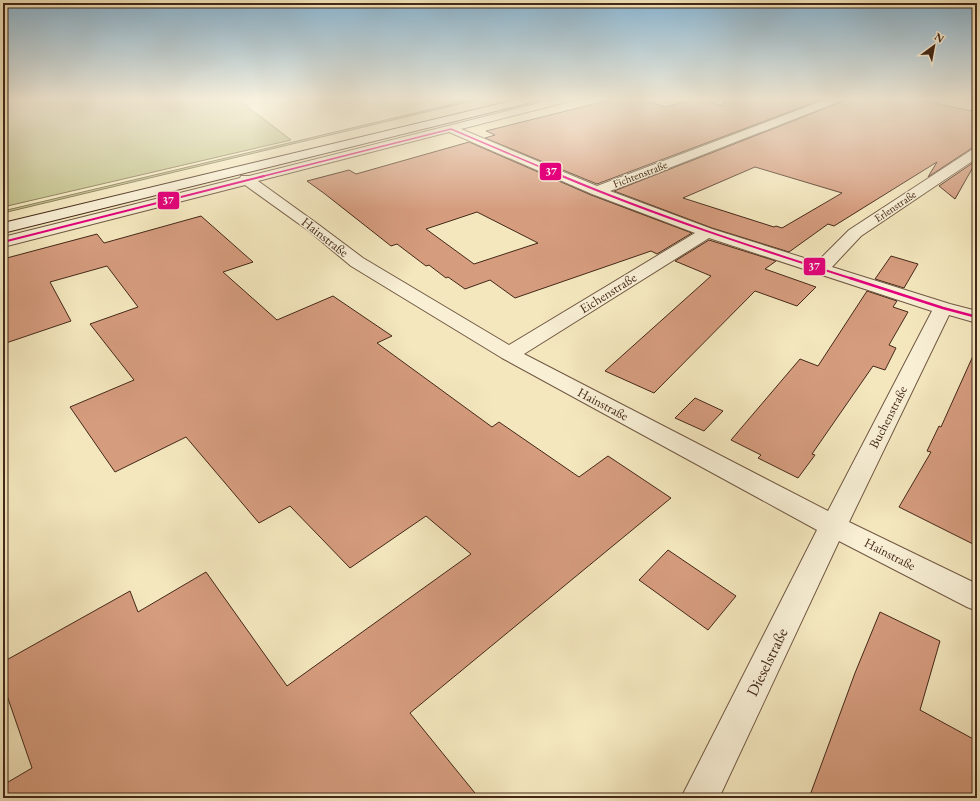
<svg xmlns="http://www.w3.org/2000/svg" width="980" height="801" font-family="'EB Garamond',serif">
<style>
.green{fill:#c3c38c;stroke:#847652}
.building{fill:#d59c7e;stroke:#442818;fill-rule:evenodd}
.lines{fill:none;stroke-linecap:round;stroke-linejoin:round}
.street-casing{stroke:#705842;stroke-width:2}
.secondary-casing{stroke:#442818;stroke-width:2}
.street{fill:#f8efd5;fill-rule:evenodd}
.secondary{fill:#f8efd5;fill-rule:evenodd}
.bus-1-far2-casing{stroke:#f8efd5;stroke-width:3}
.bus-1-far1-casing{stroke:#f8efd5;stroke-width:4}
.bus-1-casing{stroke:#f8efd5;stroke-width:5}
.bus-1-far2{stroke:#e5007d;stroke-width:1.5}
.bus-1-far1{stroke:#e5007d;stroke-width:2}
.bus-1{stroke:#e5007d;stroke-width:2.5}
.labels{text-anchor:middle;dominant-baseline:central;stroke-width:3;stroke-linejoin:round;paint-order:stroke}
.far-street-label{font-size:11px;fill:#442818;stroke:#f8efd5}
.street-label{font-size:13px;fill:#442818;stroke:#f8efd5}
.near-street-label{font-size:16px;fill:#442818;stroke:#f8efd5}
.line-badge{stroke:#f8efd5;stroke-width:1.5}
.badge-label{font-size:11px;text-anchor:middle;font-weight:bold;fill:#fff}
</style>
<rect width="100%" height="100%" fill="#f4e7be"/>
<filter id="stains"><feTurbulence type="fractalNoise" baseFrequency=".005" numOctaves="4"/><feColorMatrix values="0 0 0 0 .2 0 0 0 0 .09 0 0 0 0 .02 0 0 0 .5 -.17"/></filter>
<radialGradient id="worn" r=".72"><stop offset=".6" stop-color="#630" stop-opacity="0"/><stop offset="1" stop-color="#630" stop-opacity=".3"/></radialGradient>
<!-- green -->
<path class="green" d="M3,98H236L291,140L3,207Z
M467,98H485L3,213V211L457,103Z"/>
<!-- building -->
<path class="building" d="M618,98H636L666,107L695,98L723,106L724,98H826L597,184L485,138L495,135L486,131Z
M845,98H912L971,111L977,101V147L972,148L928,177L937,162L834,226L828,224L789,252L712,228L614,191L844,101ZM755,167L842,193L782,228L776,226L774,227L683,198Z
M469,142L591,195L692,233L657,254L651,251L515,298L490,280L465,289L448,277L446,278L429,265L426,266L397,244L391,246L325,194L307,181L349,170L356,174ZM477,212L538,243L474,264L426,229Z
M977,160L955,199L939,186Z
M201,216L253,262L223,272L277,320L333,296L392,336L377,343L492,427L499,422L579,477L608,456L671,498L410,713L479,798H3V785L32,768L3,684V662L130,591L138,612L206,572L287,686L471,554L426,516L350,568L290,506L259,523L186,437L115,472L70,407L134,380L90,324L138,307L107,266L50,282L71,321L3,344V259L97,234L104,243Z
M709,240L776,261L765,269L816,287L797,306L755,291L654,393L605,371L711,276L675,261Z
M891,256L918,264L904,288L875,279Z
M867,291L897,301L893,307L908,312L889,345L896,348L885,370L873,366L812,454L815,455L798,478L758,458L761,455L731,440L800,359L818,366Z
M977,347V546L899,507L931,452L927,451L939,426L941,427Z
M695,398L723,411L704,431L675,418Z
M668,550L736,596L708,630L639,580Z
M880,612L940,641L920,710L977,741V798H809L855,673Z"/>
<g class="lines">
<defs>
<path id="street" d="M559,98H575L574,100L461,129L597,186L830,98H844L843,100L610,191L712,229L817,262L849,230L973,149L977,148V158L861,236L832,267L950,304L977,311V323L949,315L849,522L977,584V611L967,607L839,541L719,798H681L817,530L502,358L351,266L309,231L245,185L3,247V237L240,178L241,176H249ZM449,132L592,194L695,233L509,345L363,258L319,225L258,181ZM709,238L932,311L828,511L524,354Z"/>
<path id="secondary" d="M524,98H541L540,100L3,233V223Z"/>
</defs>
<!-- street casing -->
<use href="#street" class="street-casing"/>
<!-- secondary casing -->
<use href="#secondary" class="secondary-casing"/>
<!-- street -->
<use href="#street" class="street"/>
<!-- secondary -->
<use href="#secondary" class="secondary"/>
<defs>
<path id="bus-1-far2" d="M260,177L451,129L564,177"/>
<path id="bus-1-far1" d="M562,176C657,216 755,248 853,279
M3,242L264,176"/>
<path id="bus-1" d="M850,278L943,308L977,317"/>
</defs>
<!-- bus-1-far2 casing -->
<use href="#bus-1-far2" class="bus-1-far2-casing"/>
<!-- bus-1-far1 casing -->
<use href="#bus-1-far1" class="bus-1-far1-casing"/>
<!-- bus-1 casing -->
<use href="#bus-1" class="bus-1-casing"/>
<!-- bus-1-far2 -->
<use href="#bus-1-far2" class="bus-1-far2"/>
<!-- bus-1-far1 -->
<use href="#bus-1-far1" class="bus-1-far1"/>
<!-- bus-1 -->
<use href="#bus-1" class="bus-1"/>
</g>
<!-- sky -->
<linearGradient id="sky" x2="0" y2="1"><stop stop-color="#8ab8d6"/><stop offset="0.47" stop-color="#faf4e2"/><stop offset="1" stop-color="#faf4e2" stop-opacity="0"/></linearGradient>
<rect width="980" height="210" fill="url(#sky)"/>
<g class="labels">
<!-- far-street labels -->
<g class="far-street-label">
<text transform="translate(640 174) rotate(-21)">Fichtenstraße</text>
<text transform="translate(895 206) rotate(-34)">Erlenstraße</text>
</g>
<!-- street labels -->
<g class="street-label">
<text transform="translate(325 237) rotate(38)">Hainstraße</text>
<text transform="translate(608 293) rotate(-32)">Eichenstraße</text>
<text transform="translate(603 404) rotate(28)">Hainstraße</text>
<text transform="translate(888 417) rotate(-63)">Buchenstraße</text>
<text transform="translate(890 554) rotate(27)">Hainstraße</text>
</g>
<!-- near-street labels -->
<g class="near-street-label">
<text transform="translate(767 662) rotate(-64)">Dieselstraße</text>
</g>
</g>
<g class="line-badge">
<rect x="539" y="162" width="23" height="19" rx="4" fill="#e5007d"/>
<rect x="157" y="191" width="23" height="19" rx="4" fill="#e5007d"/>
<rect x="803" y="257" width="23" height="19" rx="4" fill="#e5007d"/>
</g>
<g class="badge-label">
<text x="551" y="175">37</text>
<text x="168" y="204">37</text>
<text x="814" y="270">37</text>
</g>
<!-- margin -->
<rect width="980" height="801" fill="none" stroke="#f4e7be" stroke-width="16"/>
<rect x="4" y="4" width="972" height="793" fill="none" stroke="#442818" stroke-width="2"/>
<rect x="8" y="8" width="964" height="785" fill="none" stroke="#442818"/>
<!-- north arrow -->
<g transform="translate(934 46) rotate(32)" stroke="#f8efd5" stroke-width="3" paint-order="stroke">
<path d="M0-3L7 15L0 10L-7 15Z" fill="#442818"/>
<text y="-6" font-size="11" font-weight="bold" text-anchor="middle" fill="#442818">N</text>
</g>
<rect width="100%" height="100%" filter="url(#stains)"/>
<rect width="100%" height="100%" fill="url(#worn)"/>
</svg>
